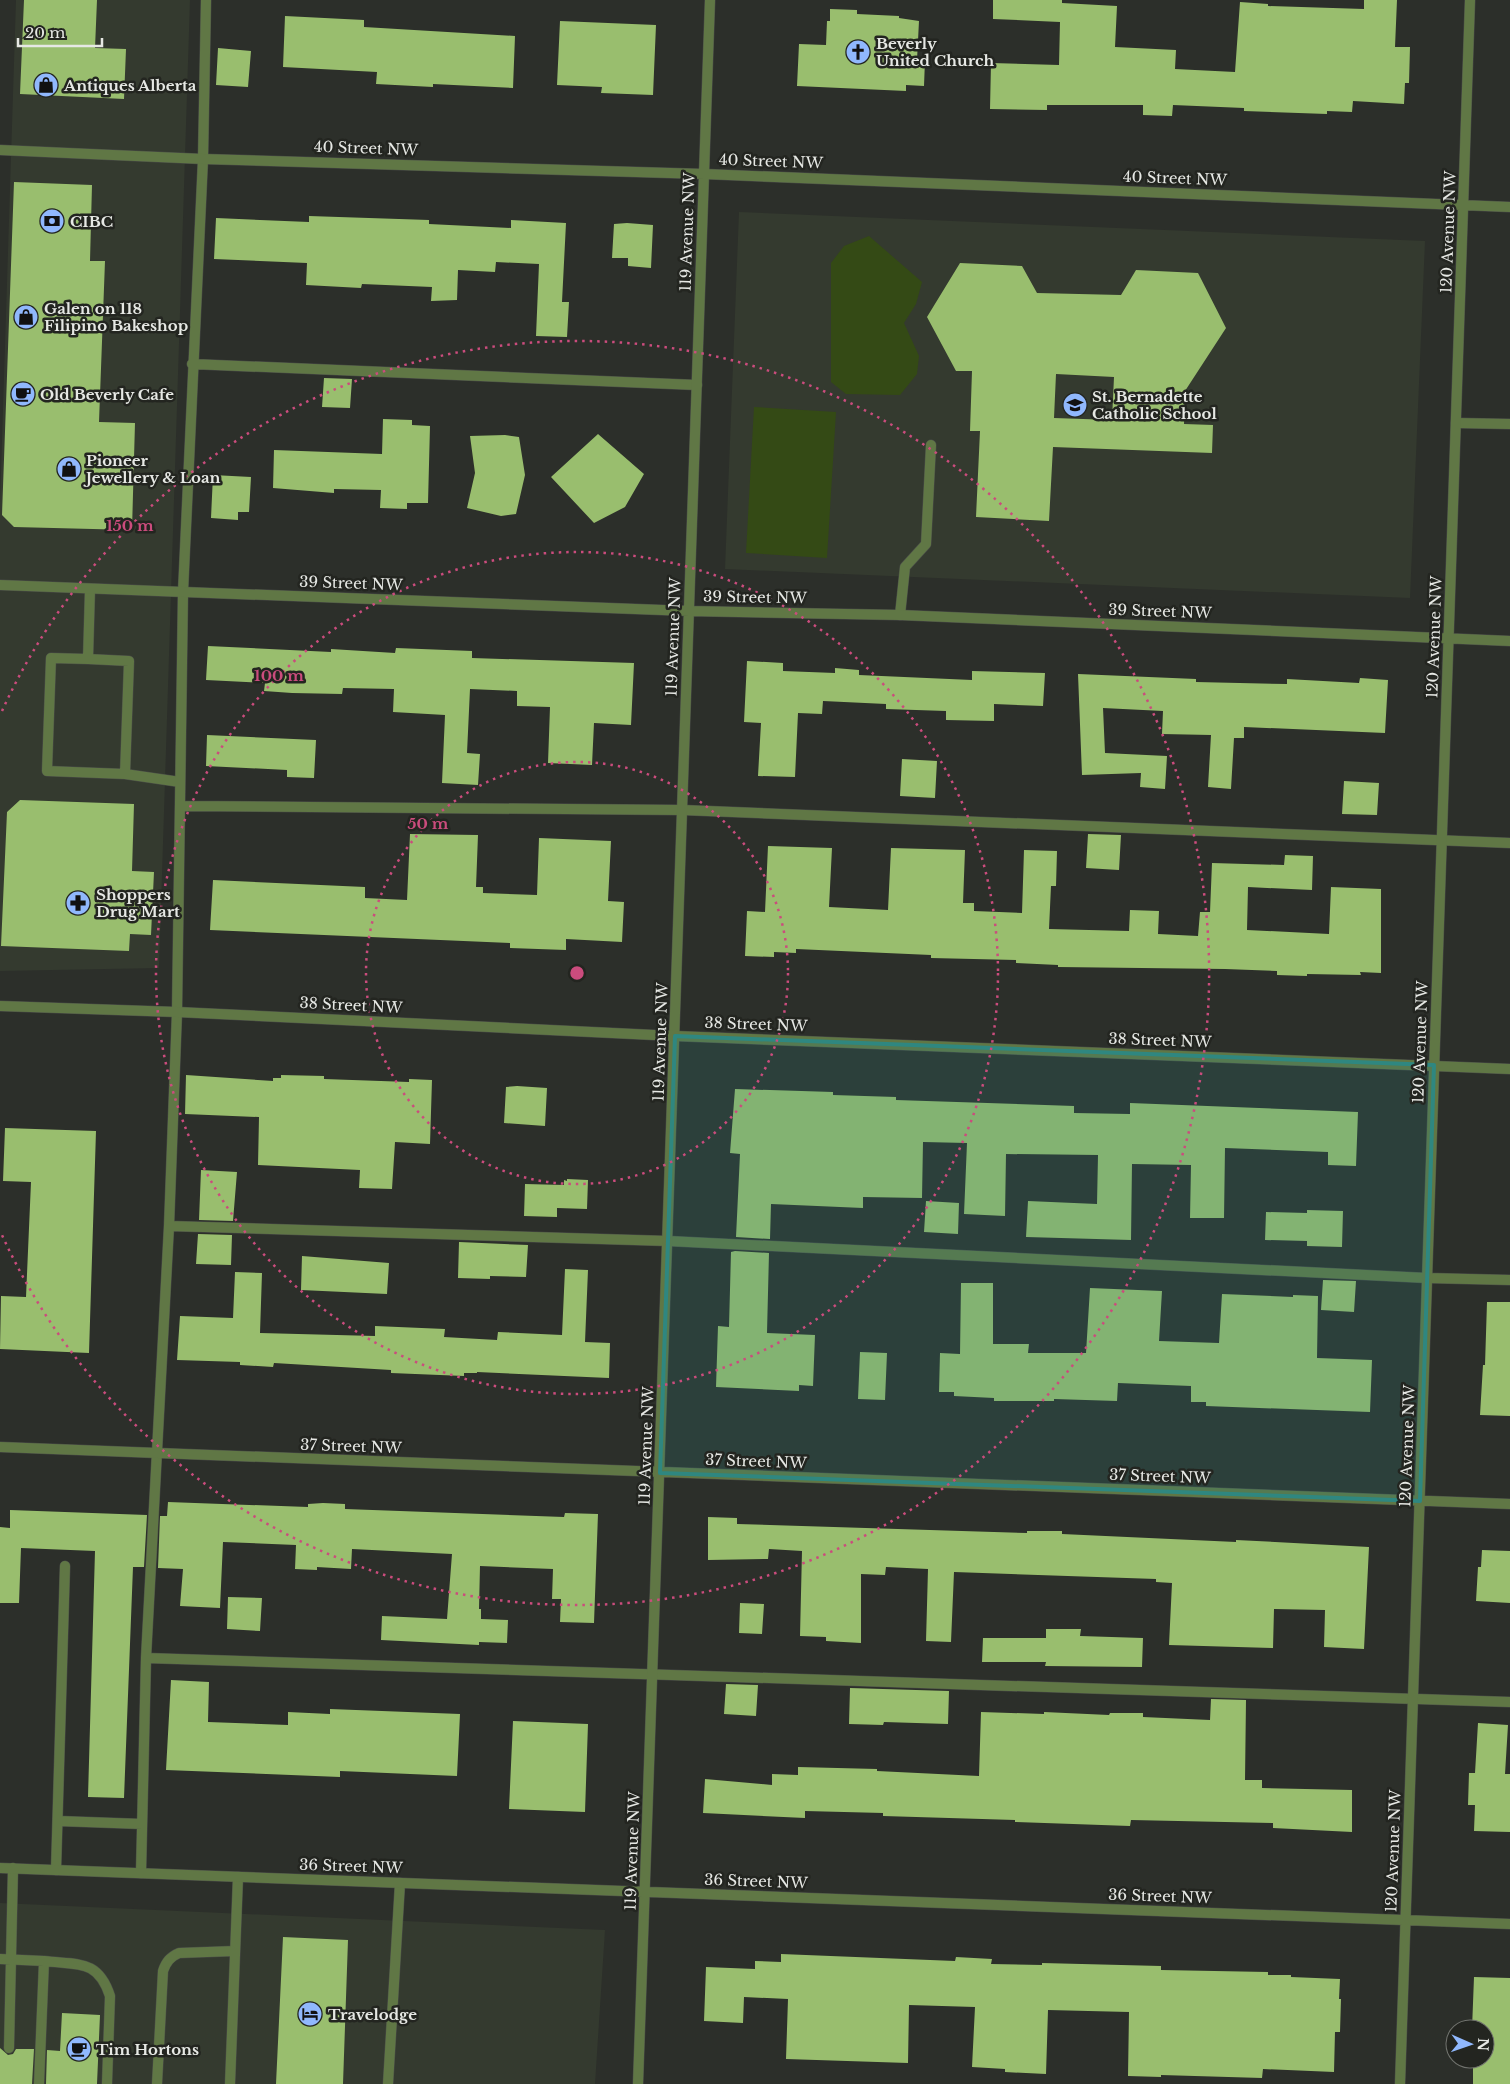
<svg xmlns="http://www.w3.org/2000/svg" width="1510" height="2084" font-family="'Libre Baskerville',serif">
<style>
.built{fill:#343a2f}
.green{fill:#344a15}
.building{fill:#99be6e;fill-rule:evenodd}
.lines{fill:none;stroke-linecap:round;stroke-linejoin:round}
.service-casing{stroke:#4a4d48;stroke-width:11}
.minor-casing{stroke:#4a4d48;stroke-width:11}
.tertiary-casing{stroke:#4a4d48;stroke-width:11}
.service{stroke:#607745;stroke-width:10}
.minor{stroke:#607745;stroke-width:10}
.tertiary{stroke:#607745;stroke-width:10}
.marked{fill:#2f8780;fill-opacity:0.2;stroke:#2f8780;stroke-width:4;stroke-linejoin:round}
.ring{fill:none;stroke:#cb4c7d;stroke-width:2.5;stroke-dasharray:2.5 5}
.labels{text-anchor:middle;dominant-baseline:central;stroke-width:5;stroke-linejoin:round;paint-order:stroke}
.poi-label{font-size:15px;font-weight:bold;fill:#e6e8e4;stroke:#232520;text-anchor:start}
.street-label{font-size:15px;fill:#e6e8e4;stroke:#232520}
.centre{fill:#cb4c7d;stroke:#232520;stroke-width:2.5}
.ring-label{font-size:15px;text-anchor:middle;font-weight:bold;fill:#cb4c7d;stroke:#232520;stroke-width:5;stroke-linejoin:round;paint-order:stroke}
</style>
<rect width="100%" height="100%" fill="#2c2f2a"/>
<!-- built -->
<path class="built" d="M16,0H190L159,968L0,971V503Z
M739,212L1425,241L1410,598L725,569Z
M0,1903L605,1930L595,2084H0Z"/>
<!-- green -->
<path class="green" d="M869,236L922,282L916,304L904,323L919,356L917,374L900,395L846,394L831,382V263L844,246Z
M754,407L836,412L827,558L746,553Z"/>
<!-- building -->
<path class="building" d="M24,0H97L95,48L126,49L124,99L20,94Z
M993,0H1062V3L1117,6L1115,47L1176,50L1175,69L1235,72L1240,2L1268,4V6L1364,9V0H1397L1395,47H1410L1409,83H1405L1404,104L1353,101L1352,112L1327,111V114L1244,111V108L1173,105L1172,116L1143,115V105H1047V110L990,109L991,63L1059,65L1060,22L993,19Z
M830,9L857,10V14L899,16V18L919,21L917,60H925L924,86L906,85V91L797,86L799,44L826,45L827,21H830Z
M285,16L364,20V27L515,36L513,88L433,84V87L376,84L377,72L283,67Z
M560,21L656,25L653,95L601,93L602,87L557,85Z
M218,48L251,51L248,87L216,85Z
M14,182L92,185L90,261H105L99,422L135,423L132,530L14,527L2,515Z
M309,216L429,220V224L511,228V220L566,223L562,302H569L567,337L536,336L539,264L496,262L495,272L458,270L457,300L431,301L432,287L362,284L361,288L306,285L307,263L214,259L216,218L309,222Z
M627,223L653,225L651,268L628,266V258H612L614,224Z
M960,263L1022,266L1037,293L1121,295L1136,270L1198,273L1226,328L1185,391L1184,424L1213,425L1212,453L1053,447L1049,521L976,517L980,431H970L972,371H956L927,317ZM1056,374L1114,377L1112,420L1054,418Z
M324,378L352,379L350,408L322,407Z
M383,419L412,420V425L430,426L428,503H407V509L380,508L381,490L334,489V493L273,488L274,450L382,454Z
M598,434L644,474L625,507L594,523L551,477Z
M505,435L519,437L525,475L516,514L501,516L467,508L475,473L470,436Z
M213,475L251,477L249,512H238V520L211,518Z
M208,646L331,652V649L395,653L396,648L472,651V658L634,663L631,725L594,723L592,765L548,763L550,707L517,706V691L470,689L467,753L480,754L478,785L442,783L445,715L393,712L394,689L343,688L342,694L292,693L264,691L265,683L206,680Z
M747,661L783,663V671L835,673V668L859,670V675L972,680V671L1045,673L1043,706L994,704V721L946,720V711L886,709V704L823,701L822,714L798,713L795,777L758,776L761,723L744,722Z
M1078,674L1196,679V682L1287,684V679L1359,683L1360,678L1388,680L1385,733L1244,727V738H1234L1231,789L1208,787L1211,735L1162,734L1163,711L1103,708L1105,753L1167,756L1165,789L1140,787L1141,773L1082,775Z
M207,735L316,740L314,778L287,777V770L206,766Z
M902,759L937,761L935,798L900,796Z
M1344,781L1379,783L1377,815L1342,814Z
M20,800L134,804L132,871L154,872L151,935L130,934L129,951L1,946L7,812Z
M410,834L478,835L476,887H483V893L537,895L539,838L611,841L608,901L624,902L622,942L566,939V950L510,948V943L210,930L213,880L365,887V898L407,900Z
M1088,834L1121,835L1119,870L1086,868Z
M768,846L832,848L829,907L888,910L891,848L965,850L963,903H974V911L1022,913L1024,850L1057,851L1056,886H1051L1049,929L1129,931L1130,910L1159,911L1158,934L1198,936L1200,912H1210L1212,863L1284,865L1285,855L1313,856L1312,890L1248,887L1247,930L1329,934L1331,887L1381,889V973L1360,972L1361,975L1307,974V976L1277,975V971L1225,969L1058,967V965L1016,963V960L931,958V955L796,949V953L774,952V957L745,956L747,911L765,912Z
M186,1075L273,1081V1078H281V1075L324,1076V1079L409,1082V1079L432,1080L430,1144L395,1142L392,1189L359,1188L360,1170L258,1165L259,1117L185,1114Z
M517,1086L547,1088L545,1126L504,1123L506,1087Z
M735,1089L833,1092V1095L896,1097V1100L1074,1106V1113L1130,1114V1103L1358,1112L1356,1166L1328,1165V1152L1225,1148L1224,1218H1190L1191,1165L1132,1164L1131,1240L1026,1237L1028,1201L1097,1204L1098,1155L1006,1154L1005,1216L964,1214L967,1143L923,1142L922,1198L863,1197V1208L771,1204L770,1239L736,1237L740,1154L730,1153Z
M5,1128L96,1131L89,1353L0,1349L1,1296L26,1297L31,1182L3,1181Z
M201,1170L237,1172L233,1221L199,1220Z
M567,1179L588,1180L587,1209L557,1208V1217L524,1216L525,1184L564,1185V1180L567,1181Z
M926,1201L959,1203L958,1234L924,1232Z
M1307,1210L1343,1211L1342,1247L1307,1246V1241L1265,1240L1266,1212L1307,1213Z
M198,1234L232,1235L231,1265L196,1264Z
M459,1242L528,1245L526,1277L490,1276V1279L458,1278Z
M735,1251L769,1253L767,1333L815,1335L813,1386L799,1385V1391L716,1387L718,1326L729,1327L731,1252Z
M302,1256L389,1263L387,1294L301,1290Z
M565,1269L588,1270L585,1342L610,1343L609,1378L477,1372V1373H464V1376L391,1373V1370L274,1363L273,1367L240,1365V1362L177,1360L180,1316L233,1318L235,1272L262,1273L260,1333L375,1336V1326L445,1329L444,1337L497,1340L498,1332L562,1335Z
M1323,1280L1356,1281L1354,1312L1321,1310Z
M961,1283H993V1344H1029L1028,1353H1086L1090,1288L1162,1291L1159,1341L1219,1343L1222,1294L1293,1297V1295L1318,1296L1317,1358L1372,1360L1370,1412L1206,1406V1402H1191V1386L1118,1383L1117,1401L1054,1399V1401H994V1398L954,1396V1392H939L940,1353L960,1354Z
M1487,1302H1510V1416L1480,1415L1483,1365H1485Z
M860,1352L887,1353L885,1400L858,1399Z
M168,1502L308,1507V1504L323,1503L345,1504V1509L564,1517L565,1513L598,1514L594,1623L560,1622L561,1599H552L553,1569L480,1566L479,1609H481V1619L508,1620L507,1643L479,1642V1645L381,1640L382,1616L447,1619L452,1554L352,1549L351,1569L317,1567V1570L295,1569L296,1545L223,1542L220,1608L180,1606L183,1569L158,1568L160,1516H167Z
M10,1510L147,1515L144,1567H133L124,1798L88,1797L95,1551L21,1548L19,1603H0V1527L10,1528Z
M708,1517L737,1518V1524L1027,1533V1531H1062V1534L1236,1542V1540L1275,1542L1369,1547L1364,1649L1324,1647L1325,1610L1274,1609L1273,1648L1169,1645L1172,1583L1156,1582V1579L954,1572L951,1642L926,1641L928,1569L886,1567L885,1575L861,1574V1643L826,1641V1637L800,1636L802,1551L769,1549L768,1559L708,1560Z
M1482,1550L1510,1551V1603L1476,1601L1478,1567H1481Z
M228,1597L262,1598L260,1631L227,1629Z
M740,1603L764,1604L762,1634L739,1633Z
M1046,1629H1081L1080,1636L1143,1638L1142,1667L1045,1666L1046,1662H982L983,1638H1046Z
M171,1680L209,1682L208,1722L288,1725V1712L330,1714V1709L460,1714L457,1776L340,1771V1777L166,1770Z
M726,1684L758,1685L756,1716L724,1714Z
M850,1688L949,1691L948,1724L884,1722L883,1725L849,1724Z
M1211,1699L1246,1700L1245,1780H1262V1788L1352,1790V1832L1273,1828V1823L1131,1820L1130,1826L1015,1822V1820L883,1816V1813L805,1811V1818L703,1813L705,1779L772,1785V1774L798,1775V1767L877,1769V1771L979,1776L981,1712L1044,1714V1712L1109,1715L1110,1713H1143V1717L1210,1720Z
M513,1721L588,1724L585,1812L509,1809Z
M1478,1723L1508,1725L1505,1774H1510V1832L1474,1831L1475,1805H1468L1469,1773H1475Z
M283,1937L348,1940L343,2084H276Z
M781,1954L955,1961L956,1957L992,1959L991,1964L1042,1965V1963L1161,1966V1970L1268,1972V1975H1291V1977L1340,1979L1339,1999H1341L1340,2032H1335L1334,2072L1263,2069L1262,2078L1161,2075V2077L1128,2076L1129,2012L1048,2010L1046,2074L1005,2072V2069L972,2067L975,2007L909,2005L908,2063L786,2059L788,1999L744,1997L743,2023L704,2021L706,1967L755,1969V1961L781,1962Z
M1474,1977L1510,1978V2084H1473V2059H1485V2029H1472Z
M62,2013L100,2015L97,2084H46L47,2050L60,2051Z
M0,2048L8,2055L13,2054L16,2049H34L32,2084H0Z"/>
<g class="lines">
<defs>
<path id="service" d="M192,364L697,385
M1456,423L1510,424
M900,615L905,567L926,544L931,445
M88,659L129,661L125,774L47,771L51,658L88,659L90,589
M125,774L180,782
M180,806L682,810L1510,843
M169,1226L668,1241L1427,1278L1510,1280
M146,1658L1510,1702
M58,1821L142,1824
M56,1870L65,1566
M141,1873L146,1658L169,1226L177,1012L183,592L203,159L206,0
M0,1959L44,1961L39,2084
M44,1961C78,1965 98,1959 110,1996L107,2084
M9,2048L13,1868
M157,2084L163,1971C166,1962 170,1957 179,1953L235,1951
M230,2084L238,1877
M388,2084L400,1883"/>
<path id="minor" d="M0,150L203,159L704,174L1510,207
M0,585L689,611L900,615L1510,641
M0,1447L1510,1504
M0,1868L1510,1924
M638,2084L710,0
M1400,2084L1470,0"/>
<path id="tertiary" d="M0,1006L177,1012L675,1036L1510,1069"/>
</defs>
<!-- service casing -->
<use href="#service" class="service-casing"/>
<!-- minor casing -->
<use href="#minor" class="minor-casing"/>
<!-- tertiary casing -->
<use href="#tertiary" class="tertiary-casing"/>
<!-- service -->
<use href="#service" class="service"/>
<!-- minor -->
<use href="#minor" class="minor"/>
<!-- tertiary -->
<use href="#tertiary" class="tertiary"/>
</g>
<!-- marked area -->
<path class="marked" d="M675,1036L1434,1065L1420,1501L660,1473Z"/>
<!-- distance rings -->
<g class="ring">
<circle cx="577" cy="973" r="211"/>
<circle cx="577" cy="973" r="421"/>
<path d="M2 711A632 632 0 1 1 2 1235"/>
</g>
<!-- icons -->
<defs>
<symbol id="church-disc" viewBox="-11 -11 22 22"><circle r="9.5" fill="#90b8fd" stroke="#232520"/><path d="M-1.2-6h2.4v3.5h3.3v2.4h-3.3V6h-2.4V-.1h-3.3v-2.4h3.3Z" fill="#111"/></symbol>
<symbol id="shop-disc" viewBox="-11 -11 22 22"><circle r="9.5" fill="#90b8fd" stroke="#232520"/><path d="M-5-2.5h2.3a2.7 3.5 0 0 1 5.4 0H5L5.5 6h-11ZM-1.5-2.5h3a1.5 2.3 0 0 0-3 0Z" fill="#111"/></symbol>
<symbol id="bank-disc" viewBox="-11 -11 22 22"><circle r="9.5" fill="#90b8fd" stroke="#232520"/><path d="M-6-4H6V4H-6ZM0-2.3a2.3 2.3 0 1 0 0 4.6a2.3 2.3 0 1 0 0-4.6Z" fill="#111"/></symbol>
<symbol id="cafe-disc" viewBox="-11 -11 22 22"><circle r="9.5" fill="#90b8fd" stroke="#232520"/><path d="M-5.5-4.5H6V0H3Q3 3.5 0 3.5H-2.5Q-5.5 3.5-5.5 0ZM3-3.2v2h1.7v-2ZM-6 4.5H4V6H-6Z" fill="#111"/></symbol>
<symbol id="school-disc" viewBox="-11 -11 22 22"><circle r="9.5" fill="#90b8fd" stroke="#232520"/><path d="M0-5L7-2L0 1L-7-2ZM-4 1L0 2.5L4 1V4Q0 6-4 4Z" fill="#111"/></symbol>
<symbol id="pharmacy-disc" viewBox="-11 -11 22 22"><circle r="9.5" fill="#90b8fd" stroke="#232520"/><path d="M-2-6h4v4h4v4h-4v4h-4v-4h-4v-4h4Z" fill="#111"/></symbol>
<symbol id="hotel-disc" viewBox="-11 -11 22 22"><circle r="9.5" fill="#90b8fd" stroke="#232520"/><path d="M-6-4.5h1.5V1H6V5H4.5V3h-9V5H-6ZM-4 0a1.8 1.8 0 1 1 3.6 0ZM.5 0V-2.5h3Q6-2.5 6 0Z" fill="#111"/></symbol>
</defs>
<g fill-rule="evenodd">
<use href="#church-disc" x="844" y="38" width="28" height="28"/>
<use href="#shop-disc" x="32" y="71" width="28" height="28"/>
<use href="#bank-disc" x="38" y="207" width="28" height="28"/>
<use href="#shop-disc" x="12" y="303" width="28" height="28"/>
<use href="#cafe-disc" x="9" y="380" width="28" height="28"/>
<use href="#school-disc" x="1061" y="391" width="28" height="28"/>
<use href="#shop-disc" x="55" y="455" width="28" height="28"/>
<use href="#pharmacy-disc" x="64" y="889" width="28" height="28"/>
<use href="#hotel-disc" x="296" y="2000" width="28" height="28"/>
<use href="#cafe-disc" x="65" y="2035" width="28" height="28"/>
</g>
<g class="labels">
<!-- poi labels -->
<g class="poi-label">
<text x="876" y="43">Beverly<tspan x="876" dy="17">United Church</tspan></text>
<text x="64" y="85">Antiques Alberta</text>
<text x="70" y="221">CIBC</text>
<text x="44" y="308">Galen on 118<tspan x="44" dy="17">Filipino Bakeshop</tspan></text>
<text x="40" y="394">Old Beverly Cafe</text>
<text x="1092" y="396">St. Bernadette<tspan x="1092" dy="17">Catholic School</tspan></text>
<text x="86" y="460">Pioneer<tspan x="86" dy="17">Jewellery &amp; Loan</tspan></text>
<text x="96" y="894">Shoppers<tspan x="96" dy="17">Drug Mart</tspan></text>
<text x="328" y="2014">Travelodge</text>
<text x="96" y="2049">Tim Hortons</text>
</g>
<!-- street labels -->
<g class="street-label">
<text transform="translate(366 148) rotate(2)">40 Street NW</text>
<text transform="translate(771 161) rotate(2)">40 Street NW</text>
<text transform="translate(1175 178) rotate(2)">40 Street NW</text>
<text transform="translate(687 232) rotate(-88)">119 Avenue NW</text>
<text transform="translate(1448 232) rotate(-88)">120 Avenue NW</text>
<text transform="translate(351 583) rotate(2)">39 Street NW</text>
<text transform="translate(755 597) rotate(1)">39 Street NW</text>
<text transform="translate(1160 611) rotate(2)">39 Street NW</text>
<text transform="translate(673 637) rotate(-88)">119 Avenue NW</text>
<text transform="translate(1434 637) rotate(-88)">120 Avenue NW</text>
<text transform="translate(351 1005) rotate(3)">38 Street NW</text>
<text transform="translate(756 1024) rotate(2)">38 Street NW</text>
<text transform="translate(1160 1040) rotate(2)">38 Street NW</text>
<text transform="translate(660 1042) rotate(-88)">119 Avenue NW</text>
<text transform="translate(1420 1042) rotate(-88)">120 Avenue NW</text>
<text transform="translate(351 1446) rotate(2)">37 Street NW</text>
<text transform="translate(646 1446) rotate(-88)">119 Avenue NW</text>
<text transform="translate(1407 1446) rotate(-88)">120 Avenue NW</text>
<text transform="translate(756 1461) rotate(2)">37 Street NW</text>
<text transform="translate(1160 1476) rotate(2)">37 Street NW</text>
<text transform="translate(632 1851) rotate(-88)">119 Avenue NW</text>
<text transform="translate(1393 1851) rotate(-88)">120 Avenue NW</text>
<text transform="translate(351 1866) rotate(2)">36 Street NW</text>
<text transform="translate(756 1881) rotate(2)">36 Street NW</text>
<text transform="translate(1160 1896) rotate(2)">36 Street NW</text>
</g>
</g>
<circle cx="577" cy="973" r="8" class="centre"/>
<g class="ring-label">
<text x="130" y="531">150 m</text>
<text x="279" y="681">100 m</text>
<text x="428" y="829">50 m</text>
</g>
<!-- north arrow -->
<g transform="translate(1470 2044) rotate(92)"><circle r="24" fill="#232520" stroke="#71736e"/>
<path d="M0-4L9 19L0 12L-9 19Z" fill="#90b8fd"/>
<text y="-8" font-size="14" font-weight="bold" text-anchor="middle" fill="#e6e8e4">N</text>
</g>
<!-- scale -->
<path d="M18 38v8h84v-8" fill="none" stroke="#e6e8e4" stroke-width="2.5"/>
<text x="25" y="38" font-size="15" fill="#e6e8e4" stroke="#232520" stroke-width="4" paint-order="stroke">20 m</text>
</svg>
